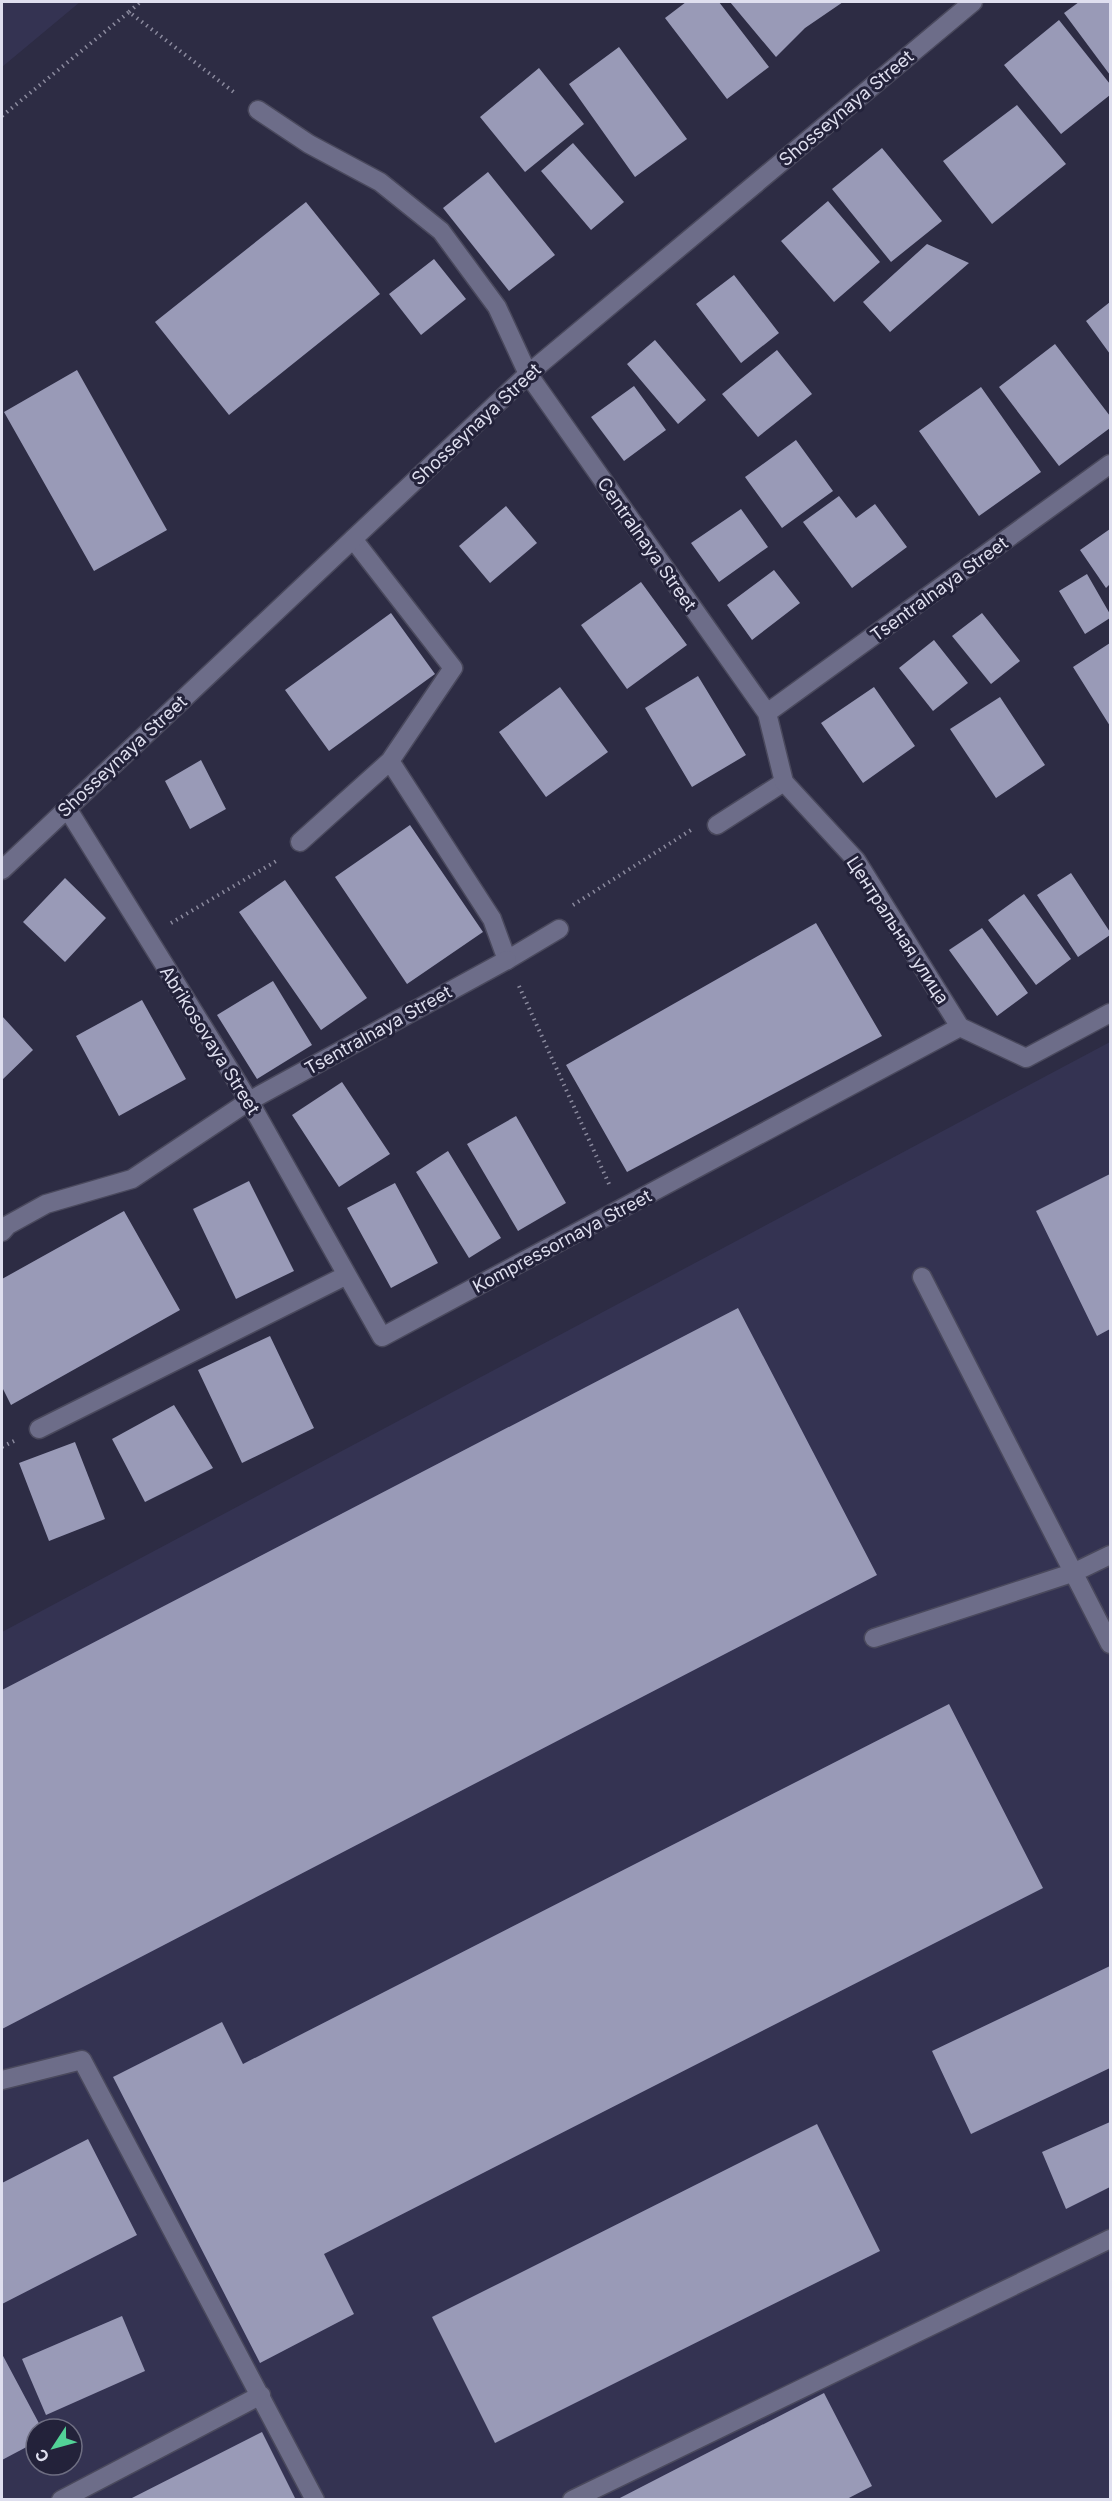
<svg xmlns="http://www.w3.org/2000/svg" width="1112" height="2501" font-family="Inter,sans-serif">
<style>
.built{fill:#343352;fill-rule:evenodd}
.building{fill:#999ab7}
.lines{fill:none;stroke-linecap:round;stroke-linejoin:round}
.lane-casing{stroke:#4a495d;stroke-width:21}
.street-casing{stroke:#4a495d;stroke-width:21}
.path{stroke:#8b8a9e;stroke-width:4;stroke-dasharray:1.5 4.5;stroke-linecap:butt}
.lane{stroke:#6d6d89;stroke-width:18}
.street{stroke:#6d6d89;stroke-width:18}
.labels{text-anchor:middle;dominant-baseline:central;stroke-width:6;stroke-linejoin:round;paint-order:stroke}
.street-label{font-size:18px;fill:#dfdfef;stroke:#23223a}
</style>
<rect width="100%" height="100%" fill="#2d2c44"/>
<!-- built -->
<path class="built" d="M2,2H80L2,67Z
M1110,1042V2499H2V1632ZM36,2429H72V2465H36Z"/>
<!-- building -->
<path class="building" d="M686,2H719L769,67L727,99L665,18Z
M730,2H843L805,28L776,57Z
M1079,2H1110V75L1064,13Z
M1059,20L1110,84V95L1061,134L1004,65Z
M619,47L687,139L635,177L569,84Z
M539,68L584,124L525,172L480,117Z
M1017,105L1066,164L992,224L943,161Z
M573,143L624,202L591,230L541,171Z
M882,148L942,221L891,262L832,189Z
M488,172L555,255L509,291L443,208Z
M828,201L880,262L834,302L781,241Z
M306,202L380,294L229,415L155,322Z
M927,244L969,263L890,332L863,302Z
M434,259L466,299L421,335L389,294Z
M734,275L779,333L741,363L696,304Z
M1110,302V354L1086,321Z
M655,340L706,400L678,424L627,364Z
M1055,344L1110,416V428L1059,466L999,387Z
M777,350L812,394L758,437L722,394Z
M77,370L167,530L94,571L4,412Z
M634,386L666,430L624,461L591,417Z
M981,387L1041,472L979,516L919,431Z
M796,440L833,491L782,528L745,477Z
M839,496L856,518L875,504L907,547L852,588L803,522Z
M506,506L537,543L490,583L459,546Z
M741,509L768,547L719,582L691,543Z
M1110,529V584L1106,588L1080,550Z
M774,570L800,603L752,640L727,605Z
M1087,574L1110,614V618L1085,634L1059,591Z
M641,582L687,645L627,689L581,625Z
M391,613L435,674L329,751L285,690Z
M982,613L1020,661L991,684L952,636Z
M934,640L968,683L933,711L899,668Z
M1110,643V726L1073,667Z
M698,676L746,755L692,787L645,708Z
M560,687L608,752L546,797L499,732Z
M874,687L915,746L863,783L821,723Z
M1000,697L1045,765L996,798L950,729Z
M201,760L226,809L190,829L165,781Z
M410,825L483,932L407,984L335,877Z
M1071,873L1110,932V935L1078,957L1037,895Z
M65,878L106,918L65,962L23,922Z
M285,880L367,998L321,1030L239,912Z
M1024,894L1071,959L1036,985L988,920Z
M816,923L882,1036L627,1172L566,1065Z
M982,928L1028,993L997,1016L949,950Z
M273,981L312,1045L257,1079L217,1015Z
M142,1000L186,1079L119,1116L76,1036Z
M2,1016L33,1050L2,1080Z
M342,1082L390,1154L339,1187L292,1115Z
M516,1116L566,1203L518,1231L467,1144Z
M448,1151L501,1238L469,1258L416,1172Z
M1110,1174V1329L1097,1336L1036,1211Z
M249,1181L294,1271L236,1299L193,1209Z
M395,1183L438,1263L391,1288L347,1208Z
M124,1211L180,1310L11,1405L2,1387V1279Z
M738,1308L877,1575L2,2029V1690Z
M270,1336L314,1428L242,1463L198,1370Z
M174,1405L213,1468L145,1502L112,1439Z
M75,1442L105,1519L49,1541L19,1463Z
M949,1704L1043,1888L324,2254L354,2314L260,2363L113,2077L222,2022L243,2064Z
M1110,1966V2068L971,2134L932,2051Z
M1110,2122V2187L1066,2209L1042,2152Z
M817,2124L880,2251L495,2443L432,2317Z
M88,2139L137,2235L2,2304V2183Z
M122,2316L145,2371L46,2415L22,2359Z
M2,2354L42,2429H36V2442L2,2460Z
M824,2393L872,2486L845,2500H616Z
M262,2432L296,2500H128Z"/>
<g class="lines">
<defs>
<path id="lane" d="M258,110L309,144L380,182L441,231L497,307L528,374
M353,539L453,668L390,761L492,919L507,960L559,929
M717,825L784,782
M300,842L390,761
M2,1232L8,1225L46,1204L132,1179L249,1101
M922,1277L1110,1644
M874,1638L1075,1572L1110,1555
M2,2080L82,2060L315,2500
M61,2500L261,2395
M572,2500L1110,2239"/>
<path id="street" d="M528,374L767,713L784,782L856,860L960,1027
M767,713L1110,464
M67,808L249,1101L347,1275
M2,870L528,374L973,2
M249,1101L507,960
M39,1429L347,1275L382,1337L960,1027L1026,1058L1110,1013"/>
</defs>
<!-- lane casing -->
<use href="#lane" class="lane-casing"/>
<!-- street casing -->
<use href="#street" class="street-casing"/>
<!-- path -->
<path class="path" d="M129,12L140,2
M2,116L129,12L235,93
M573,905L691,830
M171,923L278,860
M519,986L609,1184
M2,1447L14,1441"/>
<!-- lane -->
<use href="#lane" class="lane"/>
<!-- street -->
<use href="#street" class="street"/>
</g>
<g class="labels">
<!-- street labels -->
<g class="street-label">
<text transform="translate(846 108) rotate(-40)">Shosseynaya Street</text>
<text transform="translate(476 424) rotate(-43)">Shosseynaya Street</text>
<text transform="translate(647 544) rotate(55)">Centralnaya Street</text>
<text transform="translate(939 589) rotate(-36)">Tsentralnaya Street</text>
<text transform="translate(122 756) rotate(-43)">Shosseynaya Street</text>
<text transform="translate(898 930) rotate(57)">Центральная улица</text>
<text transform="translate(378 1030) rotate(-29)">Tsentralnaya Street</text>
<text transform="translate(210 1040) rotate(58)">Abrikosovaya Street</text>
<text transform="translate(562 1241) rotate(-28)">Kompressornaya Street</text>
</g>
</g>
<!-- border -->
<rect width="1112" height="2501" fill="none" stroke="#dfdfef" stroke-width="6"/>
<!-- north arrow -->
<g transform="translate(54 2447) rotate(234)"><circle r="28" fill="#23223a" stroke="#6e6e82" stroke-width="1.5"/>
<path d="M0-4.5L10 22L0 15L-10 22Z" fill="#52d397"/>
<text y="-9" font-size="16" font-weight="bold" text-anchor="middle" fill="#dfdfef">С</text>
</g>
</svg>
